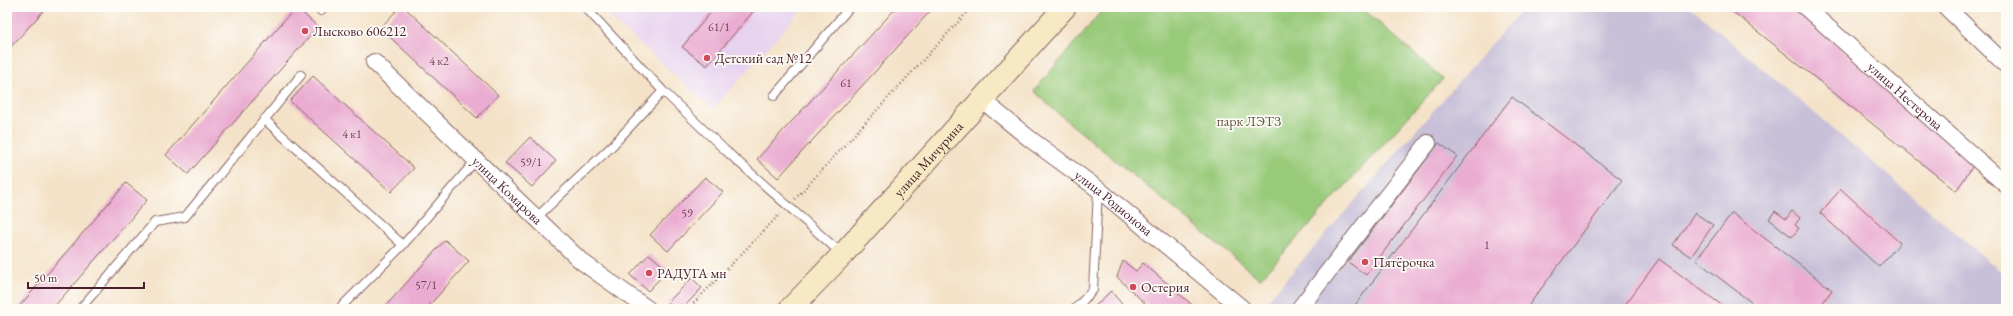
<svg xmlns="http://www.w3.org/2000/svg" width="2013" height="316" font-family="'EB Garamond',serif">
<style>
.built{fill:#e7d2ef}
.industrial{fill:#c8bfd8}
.green{fill:#99ca7a;stroke:#727452}
.building{fill:#eaadd1}
.lines{fill:none;stroke-linecap:round;stroke-linejoin:round}
.lane-casing{stroke:#866362;stroke-width:10}
.street-casing{stroke:#866362;stroke-width:18}
.secondary-casing{stroke:#866362;stroke-width:24}
.path{stroke:#866362;stroke-width:2.5;stroke-dasharray:1 3;stroke-linecap:butt}
.lane{stroke:#fff;stroke-width:8}
.street{stroke:#fff;stroke-width:16}
.secondary{stroke:#f7e9c3;stroke-width:22}
.poi-dot{fill:#d1495b;stroke:#fdfcf7;stroke-width:1.5}
.labels{text-anchor:middle;dominant-baseline:central;stroke-width:3.5;stroke-linejoin:round;paint-order:stroke}
.number-label{font-size:12px;fill:#724254}
.poi-label{font-size:14px;fill:#4a1f2b;stroke:#fdfcf7;text-anchor:start}
.street-label{font-size:14px;fill:#4a1f2b;stroke:#fdfcf7}
.park-label{font-size:14px;fill:#625243;stroke:#fdfcf7}
</style>
<rect width="100%" height="100%" fill="#fdfcf7"/>
<filter id="ink" filterUnits="userSpaceOnUse"><feTurbulence type="fractalNoise" baseFrequency=".025" numOctaves="2"/><feDisplacementMap in="SourceGraphic" scale="8" xChannelSelector="R" yChannelSelector="G"/><feConvolveMatrix kernelMatrix="1 2 1 2 8 2 1 2 1" color-interpolation-filters="sRGB"/></filter>
<filter id="wash" filterUnits="userSpaceOnUse"><feTurbulence type="fractalNoise" baseFrequency=".012" numOctaves="4" result="noise"/><feDisplacementMap in="SourceGraphic" scale="16" xChannelSelector="R" yChannelSelector="G"/><feGaussianBlur stdDeviation="0.9" result="paint"/><feColorMatrix in="noise" values="0 0 0 0 0 0 0 0 0 0 0 0 0 0 0 0 0 1.4 0 .05"/><feComposite in="paint" operator="in"/></filter>
<g filter="url(#wash)">
<rect width="100%" height="100%" fill="#f4e2c8"/>
<!-- built -->
<path class="built" d="M599,7H804L713,109Z"/>
<!-- industrial -->
<path class="industrial" d="M1524,7H1690L2006,276V309H1260Z"/>
<!-- green -->
<path class="green" d="M1105,7H1361L1443,79L1260,279L1055,111L1034,91Z"/>
<g id="blocks">
<!-- building -->
<path class="building" d="M7,7H47L7,51Z
M296,7L318,27L188,174L166,155Z
M400,7H404L498,95L477,118L380,28Z
M715,7H757L707,66L682,47Z
M897,7H934L778,178L757,159Z
M1727,7H1792L1975,163L1956,191Z
M313,76L414,168L391,192L290,101Z
M1512,97L1622,180L1526,309H1352Z
M530,137L556,161L532,187L505,163Z
M1439,143L1457,156L1366,275L1348,262Z
M705,177L723,192L668,251L650,235Z
M126,183L147,200L52,309H17Z
M1841,189L1900,243L1879,267L1820,213Z
M1775,211L1786,219L1792,211L1800,218L1795,225L1799,228L1792,237L1769,219Z
M1695,213L1713,225L1691,257L1673,245Z
M1732,213L1832,290L1818,309H1760L1696,260Z
M445,240L469,261L426,309H383Z
M649,254L668,270L648,291L630,275Z
M1659,259L1727,309H1622Z
M1123,261L1136,271L1143,263L1197,309H1151L1117,277Z
M692,278L702,288L682,309H674L667,303Z
M1111,291L1126,309H1092Z"/>
</g>
</g>
<g filter="url(#ink)">
<use href="#blocks" fill-opacity="0" stroke="#866362" stroke-width="1"/>
<g class="lines">
<defs>
<path id="lane" d="M585,7L663,91L725,150L842,254
M321,11L324,7
M774,96L850,7
M264,119L403,245
M536,218L612,146L663,91
M340,308L403,245L475,161
M80,309L155,222L185,217L301,75
M1075,309L1093,290L1098,190"/>
<g id="street">
<path id="s1" d="M1805,7L2006,185"/>
<path d="M1946,7L2006,65"/>
<path id="s2" d="M374,62L581,261L648,309"/>
<path id="s3" d="M982,100L1030,139L1098,189L1243,309"/>
<path d="M1299,309L1428,143"/>
</g>
<g id="secondary">
<path id="s4" d="M790,309L843,254L1065,7"/>
</g>
</defs>
<!-- lane casing -->
<use href="#lane" class="lane-casing"/>
<!-- street casing -->
<use href="#street" class="street-casing"/>
<!-- secondary casing -->
<use href="#secondary" class="secondary-casing"/>
<!-- path -->
<path class="path" d="M795,199L972,7
M688,309L780,214"/>
<!-- lane -->
<use href="#lane" class="lane"/>
<!-- street -->
<use href="#street" class="street"/>
<!-- secondary -->
<use href="#secondary" class="secondary"/>
</g>
</g>
<!-- markers -->
<g class="poi-dot">
<circle cx="305" cy="31" r="4"/>
<circle cx="707" cy="58" r="4"/>
<circle cx="1365" cy="262" r="4"/>
<circle cx="649" cy="273" r="4"/>
<circle cx="1133" cy="287" r="4"/>
</g>
<g class="labels">
<!-- number labels -->
<g class="number-label">
<text x="719" y="27">61/1</text>
<text x="439" y="61">4 к2</text>
<text x="846" y="83">61</text>
<text x="352" y="134">4 к1</text>
<text x="531" y="162">59/1</text>
<text x="687" y="213">59</text>
<text x="1487" y="245">1</text>
<text x="426" y="285">57/1</text>
</g>
<!-- poi labels -->
<g class="poi-label">
<text x="313" y="31">Лысково 606212</text>
<text x="715" y="58">Детский сад №12</text>
<text x="1373" y="262">Пятёрочка</text>
<text x="657" y="273">РАДУГА мн</text>
<text x="1141" y="287">Остерия</text>
</g>
<!-- street labels -->
<g class="street-label">
<text stroke="none"><textPath href="#s1" startOffset="134">улица Нестерова</textPath></text>
<text stroke="none"><textPath href="#s4" startOffset="204">улица Мичурина</textPath></text>
<text stroke="none"><textPath href="#s2" startOffset="185">улица Комарова</textPath></text>
<text stroke="none"><textPath href="#s3" startOffset="167">улица Родионова</textPath></text>
</g>
<!-- park labels -->
<g class="park-label">
<text x="1249" y="121">парк ЛЭТЗ</text>
</g>
</g>
<!-- margin -->
<rect width="2013" height="316" fill="none" stroke="#fdfcf7" stroke-width="24"/>
<!-- scale -->
<path d="M28 282v6h116v-6" fill="none" stroke="#4a1f2b" stroke-width="2"/>
<text x="34" y="282" font-size="12" fill="#4a1f2b" stroke="#fdfcf7" stroke-width="3" paint-order="stroke">50 m</text>
</svg>
